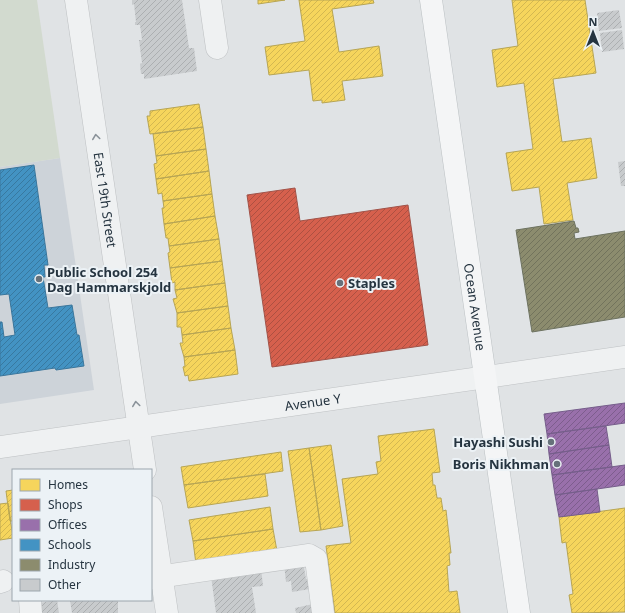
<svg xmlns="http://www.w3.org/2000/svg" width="625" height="613" font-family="'Noto Sans',sans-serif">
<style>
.built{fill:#cdd3d9}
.green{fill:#d2dacf}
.homes{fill:url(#homes-hatch);stroke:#b7a554}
.shops{fill:url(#shops-hatch);stroke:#a15349}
.offices{fill:url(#offices-hatch);stroke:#765e8b}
.schools{fill:url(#schools-hatch);stroke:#3a769c}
.industry{fill:url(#industry-hatch);stroke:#6d7260}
.building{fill:url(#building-hatch)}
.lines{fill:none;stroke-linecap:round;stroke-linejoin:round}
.minor-casing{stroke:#bec1c3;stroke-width:23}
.major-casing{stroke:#bbc0c3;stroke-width:23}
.minor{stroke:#eff1f2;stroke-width:22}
.major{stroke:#f4f5f6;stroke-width:22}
.oneway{stroke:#8a9299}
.poi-dot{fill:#66717a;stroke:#ecf2f6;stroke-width:1.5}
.labels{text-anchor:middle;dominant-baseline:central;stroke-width:4;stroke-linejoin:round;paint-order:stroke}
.street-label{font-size:13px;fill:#253440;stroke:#ecf2f6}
.poi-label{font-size:13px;font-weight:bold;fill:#253440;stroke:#ecf2f6;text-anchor:start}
</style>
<defs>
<pattern id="homes-hatch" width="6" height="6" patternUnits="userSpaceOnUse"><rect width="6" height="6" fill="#f6d55c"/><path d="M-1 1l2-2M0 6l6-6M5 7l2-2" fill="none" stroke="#d3b751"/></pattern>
<pattern id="shops-hatch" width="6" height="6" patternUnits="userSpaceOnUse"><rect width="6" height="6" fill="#d6604d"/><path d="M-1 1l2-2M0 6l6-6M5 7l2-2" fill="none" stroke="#ad5041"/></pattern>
<pattern id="offices-hatch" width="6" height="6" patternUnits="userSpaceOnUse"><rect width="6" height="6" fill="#9970ab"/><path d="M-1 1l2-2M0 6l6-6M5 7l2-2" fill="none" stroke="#7d5d8d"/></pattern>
<pattern id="schools-hatch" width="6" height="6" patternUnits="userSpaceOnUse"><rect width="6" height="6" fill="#4393c3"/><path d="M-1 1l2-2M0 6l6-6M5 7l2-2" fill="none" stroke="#3879a0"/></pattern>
<pattern id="industry-hatch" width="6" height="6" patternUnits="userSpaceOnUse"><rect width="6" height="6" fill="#8c8c6e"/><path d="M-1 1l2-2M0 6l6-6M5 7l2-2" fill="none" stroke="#72735c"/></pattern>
<pattern id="building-hatch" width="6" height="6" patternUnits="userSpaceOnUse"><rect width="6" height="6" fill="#c8cbcd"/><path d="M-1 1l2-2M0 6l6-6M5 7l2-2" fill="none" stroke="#acafb1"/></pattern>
</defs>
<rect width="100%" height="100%" fill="#e0e3e5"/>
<!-- built -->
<path class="built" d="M60,158L94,390L0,404V167Z"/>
<!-- green -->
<path class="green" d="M0,0H37L60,158L0,167Z"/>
<!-- homes -->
<path class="homes" d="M258,0H285L258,4Z
M299,0H373L374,3L332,9L339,52L379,46L383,76L342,81L345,100L322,103V100L313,101L309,70L269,75L265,47L305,41Z
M512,0H585L596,73L553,79L562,142L591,138L597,178L567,183L573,220L544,224L539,187L512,191L506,153L533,149L524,83L497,87L492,50L518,46Z
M199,104L203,127L150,134L147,116H150V111Z
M203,127L206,149L156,156L153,134Z
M206,149L209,171L156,179L154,164L157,163L156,156Z
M209,171L212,194L163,201L162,193L158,194L156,179Z
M212,194L215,216L164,224L162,208H164L163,201Z
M215,216L219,239L169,246L168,238H166L164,224Z
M219,239L222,261L170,268L168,253L170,252L169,246Z
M222,261L225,283L175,290V282L172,283L170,268Z
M225,283L228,306L177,313L173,299L177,298L175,290Z
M228,306L231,328L182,335L181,327H177V313Z
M231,328L235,350L184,357L180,343H183L182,335Z
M235,350L238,374L189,381L188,375L185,376L183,367L185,366L184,357Z
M434,429L440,472L432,473L433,485H435L437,498H441L443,511L446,510L451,553H449L450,565L447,566L449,592L457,591L460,613H335L326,546L351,543L342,479L378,474L376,462L381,461L378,436Z
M331,445L343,526L321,530L309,448Z
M309,448L321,530L300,532L288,451Z
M281,452L283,471L184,485L181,467Z
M265,474L268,496L188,508L184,485Z
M13,490V521H10L6,491Z
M8,503L13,538L0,540V504Z
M270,507L273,529L193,541L189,520Z
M625,508V612L572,613L569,595L573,594L566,542L562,543L559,517Z
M273,529L277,551L196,564L193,541Z"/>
<!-- shops -->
<path class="shops" d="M295,188L300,221L408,205L428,345L272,367L247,195Z"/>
<!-- offices -->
<path class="offices" d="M625,403V423L547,434L544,414Z
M606,426L609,445L549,454L547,434Z
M609,445L612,467L552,475L549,454Z
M625,465V485L555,495L552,475Z
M597,489L600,512L559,517L555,495Z"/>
<!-- schools -->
<path class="schools" d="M34,165L48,265H44L45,277H43L48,308L72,305L77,335H79L84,366L56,370L55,368L0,376V322H2L4,337L15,335L9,294L0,295V170Z"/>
<!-- industry -->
<path class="industry" d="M574,221L576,228H578L579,232L574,233L575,239L625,231V317L532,332L516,230Z"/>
<!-- building -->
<path class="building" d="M132,0H182L189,48H194L197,71L144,79V74H141L140,64L142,63L139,40H142L140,25H135V22H136L134,4L132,5Z
M619,10L622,28L599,31L597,13Z
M622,30L624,49L602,52L600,33Z
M625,161V186H621L618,162Z
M303,562L306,579H309L310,589L292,592L291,581L286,582L284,564Z
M261,568L263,586L252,587L256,613H216L211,576Z
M57,600L59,613H41L39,603Z
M70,600H118V613H72Z
M313,604L315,613H296L295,608Z"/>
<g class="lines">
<defs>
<g id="minor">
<path id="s1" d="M76,0L145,470"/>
<path d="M210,0L217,48"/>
<path id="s2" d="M0,447L625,357"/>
<path d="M151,507L167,613"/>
<path d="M151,578L309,555L316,559L323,613"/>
<path d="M0,582L3,581"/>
<path d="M30,600L31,613"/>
</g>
<g id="major">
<path id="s3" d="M431,0L519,613"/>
</g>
</defs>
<!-- minor casing -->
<use href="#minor" class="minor-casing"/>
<!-- major casing -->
<use href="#major" class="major-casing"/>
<!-- minor -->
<use href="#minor" class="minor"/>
<!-- major -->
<use href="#major" class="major"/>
</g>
<!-- one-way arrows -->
<defs><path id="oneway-chevron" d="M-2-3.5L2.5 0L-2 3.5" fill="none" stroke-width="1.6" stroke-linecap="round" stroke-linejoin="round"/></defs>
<g class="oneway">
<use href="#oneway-chevron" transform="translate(96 137) rotate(-98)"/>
<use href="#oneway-chevron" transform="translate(136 404) rotate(-98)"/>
</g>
<!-- markers -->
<g class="poi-dot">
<circle cx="39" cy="279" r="4"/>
<circle cx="340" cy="283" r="4"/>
<circle cx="551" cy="442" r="4"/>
<circle cx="557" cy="464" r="4"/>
</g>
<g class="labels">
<!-- street labels -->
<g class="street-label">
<text stroke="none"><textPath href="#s1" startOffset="202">East 19th Street</textPath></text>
<text stroke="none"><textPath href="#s3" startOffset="310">Ocean Avenue</textPath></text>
<text stroke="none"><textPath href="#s2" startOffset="316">Avenue Y</textPath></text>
</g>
<!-- poi labels -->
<g class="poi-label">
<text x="47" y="272">Public School 254<tspan x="47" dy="15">Dag Hammarskjold</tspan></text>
<text x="348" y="283">Staples</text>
<text x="543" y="442" text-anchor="end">Hayashi Sushi</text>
<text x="549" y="464" text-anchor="end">Boris Nikhman</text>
</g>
</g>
<!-- legend -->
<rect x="12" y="469" width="140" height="132" fill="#ecf2f6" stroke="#9ca6ad"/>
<rect x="20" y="479" width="20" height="12" fill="#f6d55c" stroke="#9ca6ad"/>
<text x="48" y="489" font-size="12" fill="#253440">Homes</text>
<rect x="20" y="499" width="20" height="12" fill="#d6604d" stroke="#9ca6ad"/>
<text x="48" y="509" font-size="12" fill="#253440">Shops</text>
<rect x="20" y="519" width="20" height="12" fill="#9970ab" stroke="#9ca6ad"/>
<text x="48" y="529" font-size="12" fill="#253440">Offices</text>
<rect x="20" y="539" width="20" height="12" fill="#4393c3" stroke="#9ca6ad"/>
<text x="48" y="549" font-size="12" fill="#253440">Schools</text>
<rect x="20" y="559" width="20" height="12" fill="#8c8c6e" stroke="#9ca6ad"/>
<text x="48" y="569" font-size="12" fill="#253440">Industry</text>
<rect x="20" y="579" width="20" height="12" fill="#c8cbcd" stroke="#9ca6ad"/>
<text x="48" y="589" font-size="12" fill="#253440">Other</text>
<!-- north arrow -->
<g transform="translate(593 32)" stroke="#ecf2f6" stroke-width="3" paint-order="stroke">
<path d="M0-3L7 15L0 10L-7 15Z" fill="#253440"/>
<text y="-6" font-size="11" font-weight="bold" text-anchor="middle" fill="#253440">N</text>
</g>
</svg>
